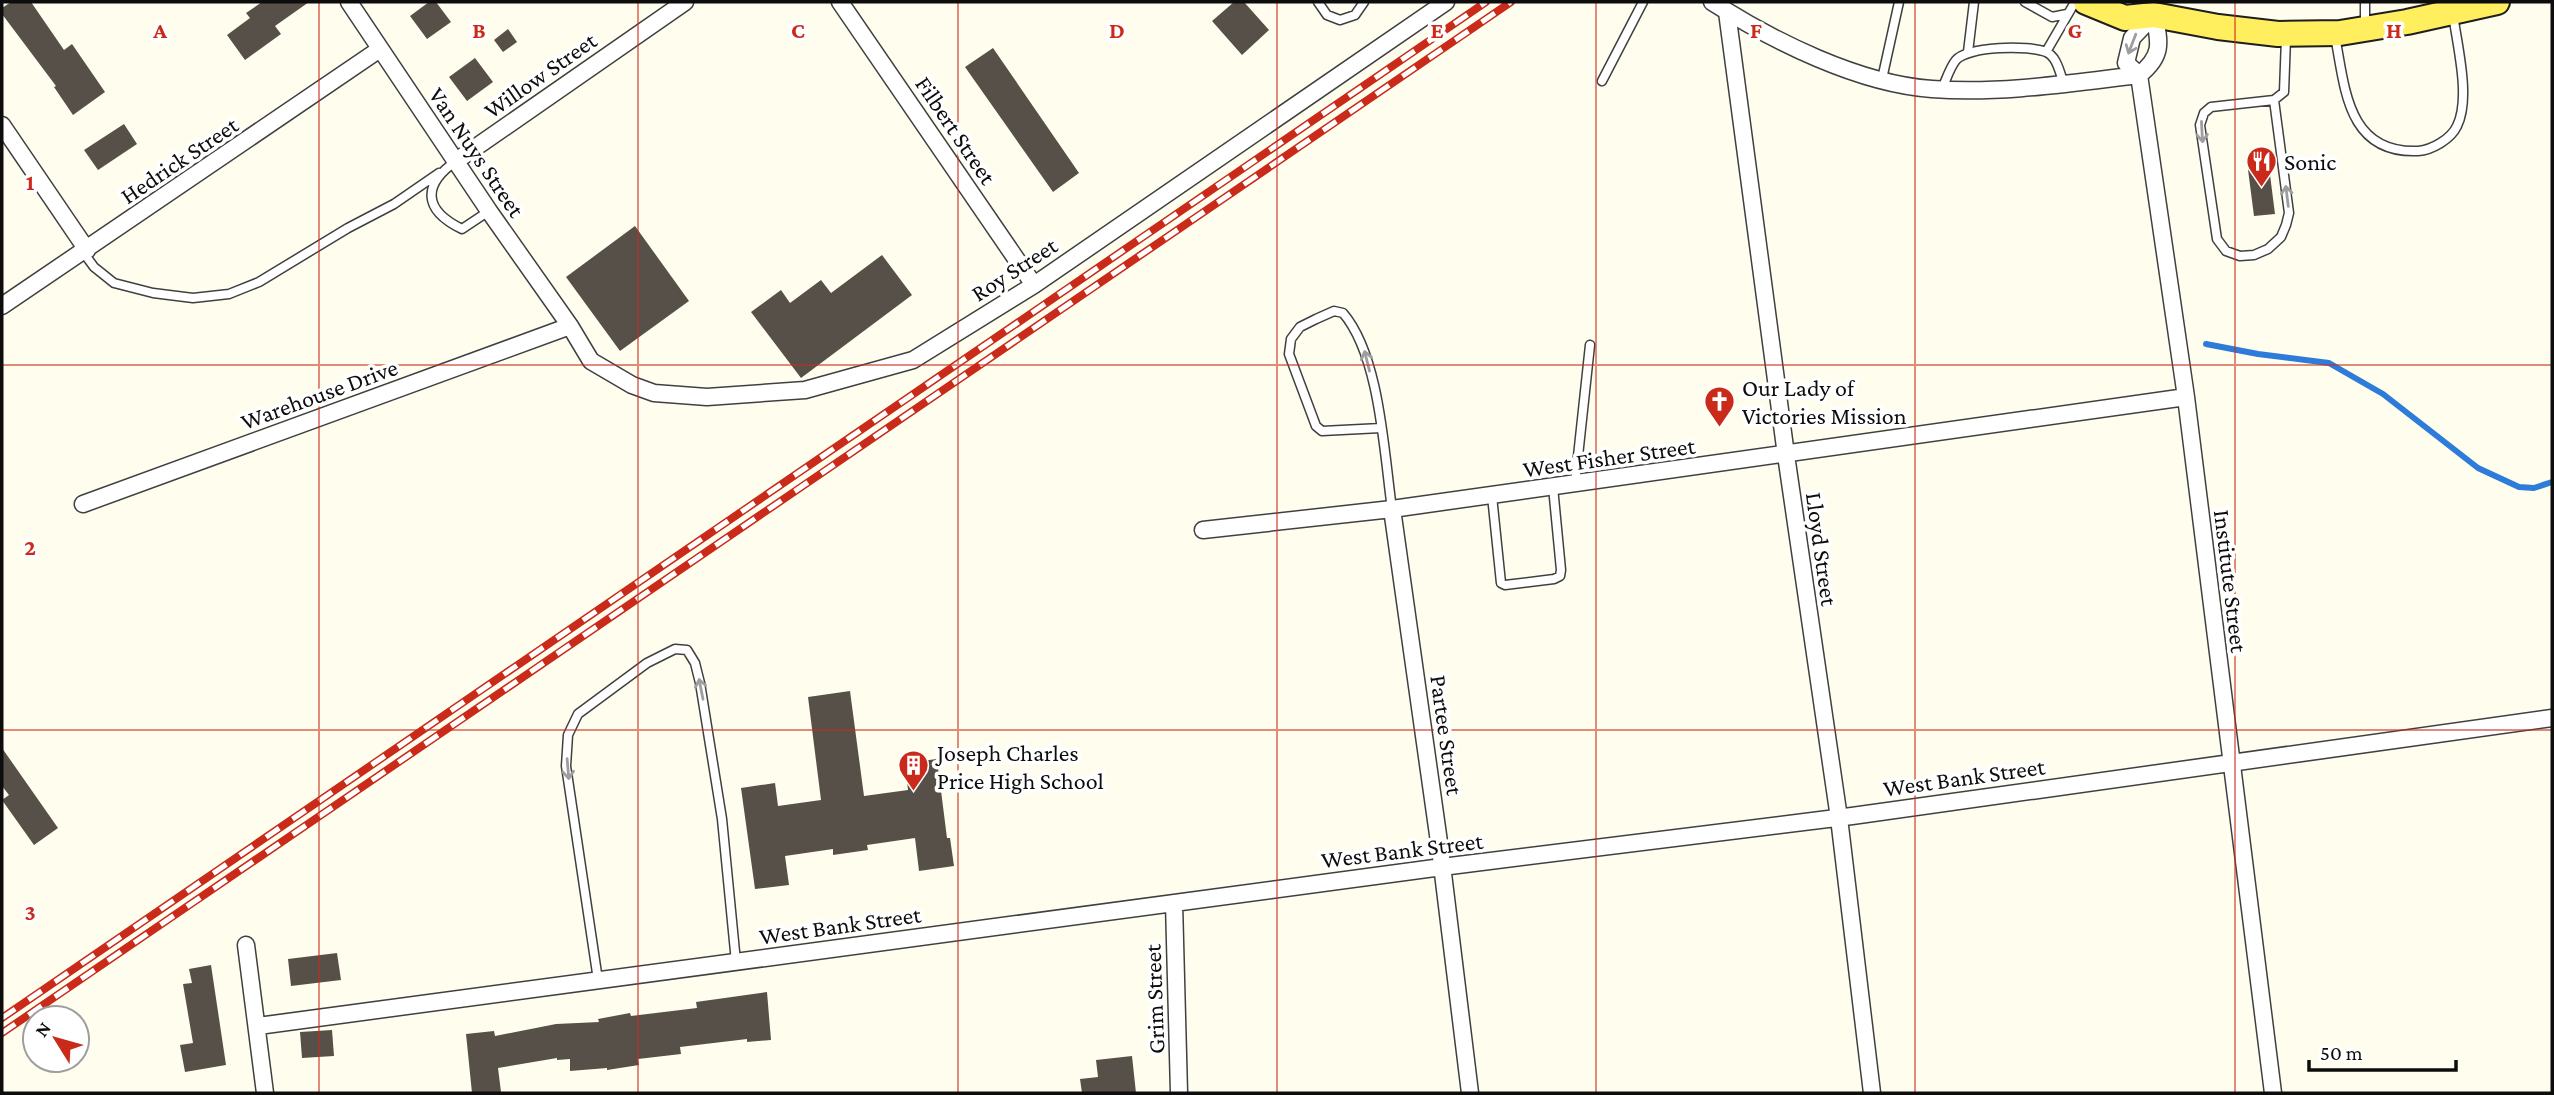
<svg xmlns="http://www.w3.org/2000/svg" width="2554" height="1095" font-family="'Crimson Pro',serif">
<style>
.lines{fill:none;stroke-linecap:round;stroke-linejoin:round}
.stream{stroke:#2e7cd9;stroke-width:6}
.building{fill:#575049}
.service-casing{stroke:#404040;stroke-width:11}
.minor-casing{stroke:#404040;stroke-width:19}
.primary-casing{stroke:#1e1e1e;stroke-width:28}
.service{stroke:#fff;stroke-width:8}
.minor{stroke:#fff;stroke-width:16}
.primary{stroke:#ffef5e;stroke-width:24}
.rail-casing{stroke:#ca2a19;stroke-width:8}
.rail{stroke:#fff;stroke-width:5;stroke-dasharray:16;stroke-linecap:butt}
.oneway{stroke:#9e9e9e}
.grid{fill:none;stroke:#ca2a19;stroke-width:2;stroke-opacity:0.55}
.labels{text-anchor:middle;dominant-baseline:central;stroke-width:7;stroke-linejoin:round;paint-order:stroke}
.street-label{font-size:24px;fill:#0d0d0d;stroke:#fff}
.poi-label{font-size:24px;fill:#0d0d0d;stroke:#fff;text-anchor:start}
.grid-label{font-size:23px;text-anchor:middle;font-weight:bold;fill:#ca2a19;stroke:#fff;stroke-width:7;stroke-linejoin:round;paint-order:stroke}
</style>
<rect width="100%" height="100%" fill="#fffeee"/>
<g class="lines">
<!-- stream -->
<path class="stream" d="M2206,344L2258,354L2329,363L2383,394L2478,468L2519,487L2534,488L2552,482"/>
</g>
<!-- building -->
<path class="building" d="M11,2H31L64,50L72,44L105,92L73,115L54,87L56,86L2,14V8Z
M262,2H309L275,26L281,34L245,60L227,35L250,18L246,13Z
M429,2H436L451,22L427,39L410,16Z
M1234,2H1244L1269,30L1242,55L1212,21Z
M508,29L517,42L503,52L494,40Z
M993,48L1079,173L1053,192L965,67Z
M475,58L493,82L467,101L449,77Z
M124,124L137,144L98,170L84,150Z
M2268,159L2275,214L2254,216L2247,162Z
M635,226L689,301L620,351L566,277Z
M882,255L912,295L801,378L751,312L781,290L790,303L821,280L831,293Z
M850,691L864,796L908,790L905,763L937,759L947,838H950L954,866L919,871L915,838L867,845L868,850L833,855V849L785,856L789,885L755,889L741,788L775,783L778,806L821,800L808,697Z
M2,748L58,828L34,845L2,800L9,795L2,786Z
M337,953L341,980L291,986L288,959Z
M211,965L226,1065L185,1072L180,1045L193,1043L183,984L192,983L189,969Z
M767,992L771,1040L747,1042V1039L680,1047L681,1054L638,1059L639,1065L607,1070V1068L570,1071V1059L557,1060V1058L498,1068L501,1092L472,1093L466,1034L494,1031L495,1036L556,1024L599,1022L598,1019L630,1013L631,1016L697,1008L696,1002Z
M332,1030L334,1056L302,1058L300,1032Z
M1132,1056L1136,1093H1082L1080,1079L1098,1077L1096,1060Z"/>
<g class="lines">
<defs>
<path id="service" d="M1318,2L1327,15L1340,20L1355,15L1364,2
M2025,2L2052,17L2067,14
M2365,25V2
M2335,36C2345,88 2347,154 2418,151C2432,150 2451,139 2457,126C2471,98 2457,45 2453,14
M1968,52L1974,2
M2046,52L2075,2
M1882,79L1899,2
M1602,81L1643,2
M1942,89C1946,80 1950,67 1956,60C1968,46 2029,45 2046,52C2057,56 2060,74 2064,84
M2274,100L2289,213L2286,225L2281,237L2268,249L2254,255L2240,256L2226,251L2217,239L2200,125L2204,113L2211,107L2274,100L2284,92L2286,38
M456,161C422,185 423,210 462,229L489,211
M83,252L94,267L114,283L153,293L193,298L229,294L259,282L348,228L394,204L439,173
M1381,428L1322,431L1316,426L1289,354L1291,339L1300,327L1316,319L1334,311L1343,313C1380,356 1384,453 1392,509
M1575,484L1590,345
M1492,496L1501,583L1505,585L1554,579L1560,576L1561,570L1553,487
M598,980L566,766L568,735L578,714L647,663L675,649L687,650L695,663L700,683L722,819L736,962"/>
<path id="minor" d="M349,2L489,211L570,326L591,361L632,385L654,393L707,397L805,390L913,360L1034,285L1446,2
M840,2L1034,285
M1712,2C1773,41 1859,84 1932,89C2002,94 2071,83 2139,75
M1727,12L1786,455L1839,818L1872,1093
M2154,15L2132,38L2126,63L2139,75L2186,397L2273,1093
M2139,75C2163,56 2160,43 2154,15
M2,125L87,250
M456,161L685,2
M2,306L380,49
M83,504L570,326
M1392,509L1440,849L1470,1093
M1203,530L1392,509L2186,397
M1174,903L1179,1093
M246,945L265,1093
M258,1026L1442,867L1852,816L2552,718"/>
<path id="primary" d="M2086,2L2125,18L2154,15L2218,27L2278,34L2340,33L2407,22L2497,2"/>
</defs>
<!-- service casing -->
<use href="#service" class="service-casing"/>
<!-- minor casing -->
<use href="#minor" class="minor-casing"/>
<!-- primary casing -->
<use href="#primary" class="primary-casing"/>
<!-- service -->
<use href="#service" class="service"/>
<!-- minor -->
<use href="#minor" class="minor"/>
<!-- primary -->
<use href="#primary" class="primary"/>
<defs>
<path id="rail" d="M2,1018L1486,2
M2,1033L1511,2"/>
</defs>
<!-- rail casing -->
<use href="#rail" class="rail-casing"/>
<!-- rail -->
<use href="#rail" class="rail"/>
</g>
<!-- one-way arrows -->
<defs><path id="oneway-shaft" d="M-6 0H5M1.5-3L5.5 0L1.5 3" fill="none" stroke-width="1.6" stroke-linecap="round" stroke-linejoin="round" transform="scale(1.75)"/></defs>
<g class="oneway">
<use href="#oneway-shaft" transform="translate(2132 44) rotate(111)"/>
<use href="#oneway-shaft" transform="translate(2202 132) rotate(87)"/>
<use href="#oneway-shaft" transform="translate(2287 196) rotate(-97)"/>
<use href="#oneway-shaft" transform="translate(1367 361) rotate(-104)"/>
<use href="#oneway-shaft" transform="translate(701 689) rotate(-101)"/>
<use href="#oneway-shaft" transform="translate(568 769) rotate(85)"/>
</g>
<!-- grid -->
<path class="grid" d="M319,2V1093M638,2V1093M958,2V1093M1277,2V1093M1596,2V1093M1915,2V1093M2235,2V1093M2,365H2552M2,730H2552"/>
<!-- icons -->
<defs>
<symbol id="restaurant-pin" viewBox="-11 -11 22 30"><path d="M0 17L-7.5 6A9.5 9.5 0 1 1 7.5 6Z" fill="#ca2a19" stroke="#fff"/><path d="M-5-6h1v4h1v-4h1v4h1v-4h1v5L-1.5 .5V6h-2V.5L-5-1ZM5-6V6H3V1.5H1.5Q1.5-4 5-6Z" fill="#fff"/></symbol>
<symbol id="church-pin" viewBox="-11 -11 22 30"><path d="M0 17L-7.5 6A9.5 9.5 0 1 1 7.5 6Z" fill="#ca2a19" stroke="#fff"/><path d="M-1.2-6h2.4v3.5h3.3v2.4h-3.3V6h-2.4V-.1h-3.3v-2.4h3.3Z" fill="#fff"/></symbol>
<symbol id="building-pin" viewBox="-11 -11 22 30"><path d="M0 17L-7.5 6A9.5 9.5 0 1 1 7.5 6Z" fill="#ca2a19" stroke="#fff"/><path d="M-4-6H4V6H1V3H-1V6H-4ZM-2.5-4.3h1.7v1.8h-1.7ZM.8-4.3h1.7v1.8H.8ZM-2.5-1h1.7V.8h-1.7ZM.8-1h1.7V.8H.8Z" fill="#fff"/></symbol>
</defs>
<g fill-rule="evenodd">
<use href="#restaurant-pin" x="2244" y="144" width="35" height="47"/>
<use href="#church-pin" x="1702" y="384" width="35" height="47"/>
<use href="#building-pin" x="896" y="748" width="35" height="47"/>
</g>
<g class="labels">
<!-- street labels -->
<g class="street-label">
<text transform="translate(540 75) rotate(-35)">Willow Street</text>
<text transform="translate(956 130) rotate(56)">Filbert Street</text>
<text transform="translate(477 152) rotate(56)">Van Nuys Street</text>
<text transform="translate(179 160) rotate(-34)">Hedrick Street</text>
<text transform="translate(1014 269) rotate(-33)">Roy Street</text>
<text transform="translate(319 394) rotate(-20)">Warehouse Drive</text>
<text transform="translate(1609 457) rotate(-8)">West Fisher Street</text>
<text transform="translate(1822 549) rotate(82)">Lloyd Street</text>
<text transform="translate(2231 581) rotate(83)">Institute Street</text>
<text transform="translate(1447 735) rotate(82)">Partee Street</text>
<text transform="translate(1964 777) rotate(-8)">West Bank Street</text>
<text transform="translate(1402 850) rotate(-7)">West Bank Street</text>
<text transform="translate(840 925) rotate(-8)">West Bank Street</text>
<text transform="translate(1154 999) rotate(-92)">Grim Street</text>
</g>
<!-- poi labels -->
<g class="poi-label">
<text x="2284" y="161">Sonic</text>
<text x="1742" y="387">Our Lady of<tspan x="1742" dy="28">Victories Mission</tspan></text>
<text x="937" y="752">Joseph Charles<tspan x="937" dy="28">Price High School</tspan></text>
</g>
</g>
<g class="grid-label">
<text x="160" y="38">A</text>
<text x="479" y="38">B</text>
<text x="798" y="38">C</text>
<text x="1117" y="38">D</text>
<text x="1437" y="38">E</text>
<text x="1756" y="38">F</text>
<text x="2075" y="38">G</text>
<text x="2394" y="38">H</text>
<text x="30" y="190">1</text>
<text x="30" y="555">2</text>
<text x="30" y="920">3</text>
</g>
<!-- border -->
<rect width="2554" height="1095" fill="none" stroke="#0d0d0d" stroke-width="7"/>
<!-- north arrow -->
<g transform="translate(56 1039) rotate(307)"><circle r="33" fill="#ffffff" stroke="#9e9e9e" stroke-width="2"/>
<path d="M0-5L12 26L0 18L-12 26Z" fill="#ca2a19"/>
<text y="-10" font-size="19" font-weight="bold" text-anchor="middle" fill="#0d0d0d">N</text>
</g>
<!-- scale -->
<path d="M2309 1060v10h147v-10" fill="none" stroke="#0d0d0d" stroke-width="3.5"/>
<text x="2320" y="1060" font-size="21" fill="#0d0d0d" stroke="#ffffff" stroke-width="5" paint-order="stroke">50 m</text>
</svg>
